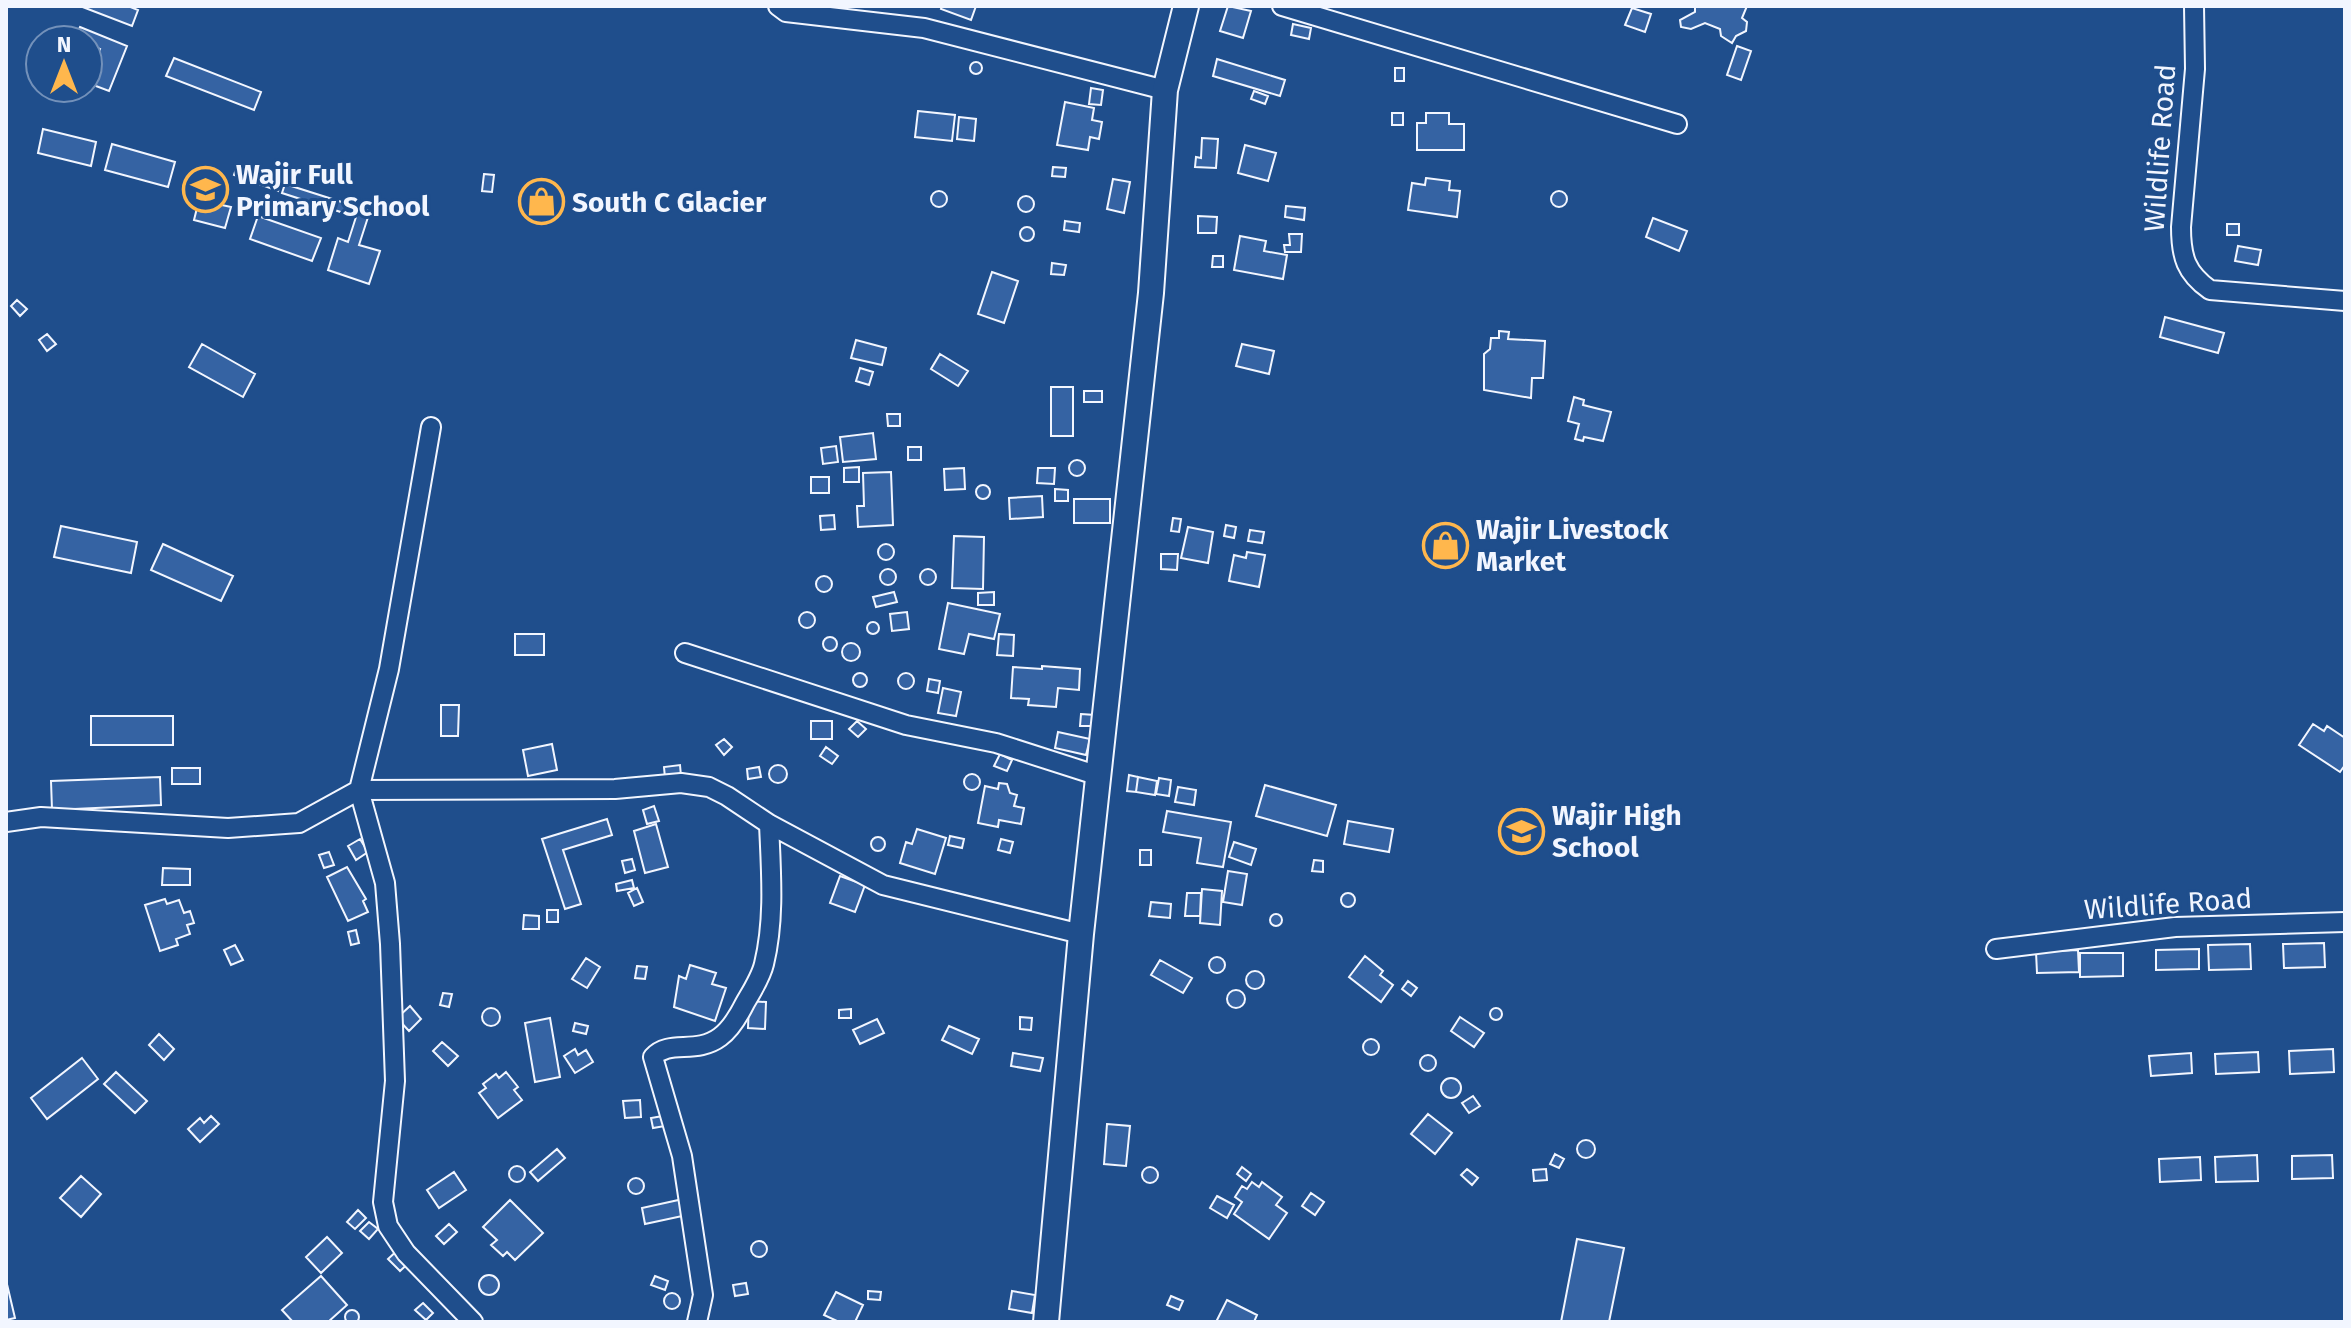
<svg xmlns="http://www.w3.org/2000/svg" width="2351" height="1328" font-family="'Fira Sans',sans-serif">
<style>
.building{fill:#3563a3;stroke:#f2f6ff;stroke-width:2}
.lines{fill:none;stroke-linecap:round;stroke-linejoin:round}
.street-casing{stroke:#f2f6ff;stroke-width:22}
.secondary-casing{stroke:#f2f6ff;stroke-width:28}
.street{stroke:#1f4e8c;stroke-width:18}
.secondary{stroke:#1f4e8c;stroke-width:24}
.labels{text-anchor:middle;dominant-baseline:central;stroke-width:6;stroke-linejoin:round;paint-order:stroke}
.street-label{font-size:28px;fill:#f2f6ff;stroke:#1f4e8c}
.poi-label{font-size:28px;font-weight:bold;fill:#f2f6ff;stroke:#1f4e8c;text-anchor:start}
</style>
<rect width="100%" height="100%" fill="#1f4e8c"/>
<!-- building -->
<path class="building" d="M80,6H128L138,10L132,26Z
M942,6H976L971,20L941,9Z
M1228,6L1251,11L1243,38L1220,31Z
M1695,6H1747L1742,18L1747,22L1746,31L1736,36L1732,43L1721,36L1720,29L1705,23L1691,29L1681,27L1680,20L1695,12Z
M1632,8L1651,14L1645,32L1625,25Z
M1293,24L1311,28L1309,39L1291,35Z
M80,27L127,46L109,91L88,83V56L96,59L100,49L88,44V40L75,39Z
M1737,46L1751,51L1741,80L1727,75Z
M174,58L261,92L254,110L166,76Z
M1217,59L1285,80L1280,96L1213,76Z
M970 68a6 6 0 1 1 12 0a6 6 0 1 1-12 0Z
M1395,68H1404V81H1395Z
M1091,88L1103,90L1101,105L1089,104Z
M1254,91L1268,96L1265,104L1251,99Z
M1065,102L1094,108L1092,120L1102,122L1099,139L1090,137L1088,150L1057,145Z
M918,111L955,115L952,141L915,137Z
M1392,113H1403V125H1392Z
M1426,113H1449V124H1464V150H1417V123H1426Z
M959,117L976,119L974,141L957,139Z
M43,129L96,142L91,166L38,153Z
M1202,138L1218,139L1216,168L1195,167L1196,157L1201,158Z
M112,144L175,162L168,187L105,170Z
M1245,145L1276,153L1268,181L1238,173Z
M237,166L281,182L278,191L234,175Z
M1053,167L1066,168L1065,177L1052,176Z
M484,174L494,175L492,192L482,191Z
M1426,178L1450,181L1449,190L1460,191L1457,217L1408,210L1412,183L1425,185Z
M1113,179L1130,182L1124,213L1107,209Z
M285,184L370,211L359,245L380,251L369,284L328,270L338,238L348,242L356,217L282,193Z
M1551 199a8 8 0 1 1 16 0a8 8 0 1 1-16 0Z
M931 199a8 8 0 1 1 16 0a8 8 0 1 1-16 0Z
M1018 204a8 8 0 1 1 16 0a8 8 0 1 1-16 0Z
M199,200L231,207L225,228L194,220Z
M1286,206L1305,208L1304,220L1285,217Z
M258,216L321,238L312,261L250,239Z
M1198,216L1217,217L1216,233H1198Z
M1653,218L1687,231L1679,251L1646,237Z
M1065,221L1080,223L1079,232L1064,230Z
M2227,224H2239V235H2227Z
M1020 234a7 7 0 1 1 14 0a7 7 0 1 1-14 0Z
M1289,234H1302L1301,252H1285L1284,245H1290Z
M1240,236L1266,241L1264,251L1287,255L1283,279L1234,270Z
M2238,246L2261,250L2258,265L2235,261Z
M1213,256H1223V267H1212Z
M1052,263L1066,265L1064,275L1051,274Z
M992,272L1018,281L1004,323L978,314Z
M17,300L27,309L20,316L11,306Z
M2165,317L2224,333L2218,353L2160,337Z
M1499,331L1509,332L1508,339L1545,341L1543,378H1532L1531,398L1484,390V354L1490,349L1491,338H1499Z
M47,334L56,344L47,351L39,340Z
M856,340L886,348L882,365L851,358Z
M202,344L255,374L243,397L189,367Z
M1242,344L1274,351L1269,374L1236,366Z
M940,354L968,371L958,386L931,369Z
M860,368L873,372L869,385L856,381Z
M1051,387H1073V436H1051Z
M1084,391H1102V402H1084Z
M1574,397L1584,400L1583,405L1611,412L1603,441L1584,437L1583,441L1575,439L1579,424L1568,421Z
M887,414H900V426H888Z
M873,433L876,459L843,462L840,437Z
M836,446L838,462L823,464L821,448Z
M908,447H921V460H908Z
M1069 468a8 8 0 1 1 16 0a8 8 0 1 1-16 0Z
M859,467V482H844V468Z
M964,468L965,489L945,490L944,469Z
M1038,468H1055L1054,484L1037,483Z
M891,472L893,525L858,527L857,506H864L863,473Z
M811,477H829V493H811Z
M976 492a7 7 0 1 1 14 0a7 7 0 1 1-14 0Z
M1055,489L1068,490V501H1055Z
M1042,496L1043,517L1010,519L1009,498Z
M1074,499H1110V523H1074Z
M834,515L835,529L821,530L820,516Z
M1173,518L1181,519L1179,532L1171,531Z
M1226,525L1236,527L1234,538L1224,536Z
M61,526L137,542L131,573L54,557Z
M1188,527L1213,532L1208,563L1181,558Z
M1250,530L1264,532L1262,543L1248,541Z
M954,536L984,537L983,589L952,588Z
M878 552a8 8 0 1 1 16 0a8 8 0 1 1-16 0Z
M163,544L233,576L221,601L151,570Z
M1247,552L1265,555L1259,587L1229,581L1234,555L1246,558Z
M1161,554H1178L1177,570L1161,569Z
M920 577a8 8 0 1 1 16 0a8 8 0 1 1-16 0Z
M880 577a8 8 0 1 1 16 0a8 8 0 1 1-16 0Z
M816 584a8 8 0 1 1 16 0a8 8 0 1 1-16 0Z
M894,592L897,602L876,607L873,597Z
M994,592V605H978V593Z
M948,603L1000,614L994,639L969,634L964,654L939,649Z
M799 620a8 8 0 1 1 16 0a8 8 0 1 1-16 0Z
M907,612L909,629L892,631L890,614Z
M867 628a6 6 0 1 1 12 0a6 6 0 1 1-12 0Z
M515,634H544V655H515Z
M999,634L1014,635L1013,656L997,655Z
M823 644a7 7 0 1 1 14 0a7 7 0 1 1-14 0Z
M842 652a9 9 0 1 1 18 0a9 9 0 1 1-18 0Z
M1042,666L1080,669L1079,690L1058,688L1056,707L1028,705L1029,699L1011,698L1013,667L1042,669Z
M853 680a7 7 0 1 1 14 0a7 7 0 1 1-14 0Z
M898 681a8 8 0 1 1 16 0a8 8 0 1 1-16 0Z
M929,679L940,681L938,693L927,691Z
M943,688L961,692L956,716L938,713Z
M441,705H459L458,736H441Z
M1081,714L1095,715V726H1080Z
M91,716H173V745H91Z
M811,721H832V739H811Z
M857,721L866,729L858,737L849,729Z
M2313,724L2324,731L2327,726L2345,738V765L2340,772L2299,745Z
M1058,732L1090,739L1086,755L1055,748Z
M724,739L732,747L724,755L716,745Z
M552,744L557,770L528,776L523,750Z
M826,747L838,756L832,764L820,756Z
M1000,754L1012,760L1007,771L994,766Z
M680,765L681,776L665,778L664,767Z
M769 774a9 9 0 1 1 18 0a9 9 0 1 1-18 0Z
M759,767L761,777L748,779L747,769Z
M172,768H200V784H172Z
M964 782a8 8 0 1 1 16 0a8 8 0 1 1-16 0Z
M1129,775L1138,777L1136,792L1127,791Z
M160,777L161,805L52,810L51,781Z
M1138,777L1157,781L1155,795L1136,792Z
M1159,778L1171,780L1169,796L1156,794Z
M999,783L1007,784L1010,793L1017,795L1014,806L1024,808L1021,824L999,820L998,827L978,823L985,786L998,789Z
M1265,785L1336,805L1327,836L1256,816Z
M1178,787L1196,790L1194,805L1175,802Z
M654,806L659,821L647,824L643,810Z
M1167,811L1231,822L1223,867L1197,863L1201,838L1163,832Z
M607,819L612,835L563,850L581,904L565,909L542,839Z
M1348,821L1393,829L1389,852L1344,844Z
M656,824L668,867L645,873L634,831Z
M917,829L946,838L935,874L900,863L906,842L912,844Z
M950,836L964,839L962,848L948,845Z
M871 844a7 7 0 1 1 14 0a7 7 0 1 1-14 0Z
M360,839L368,852L356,860L348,846Z
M1001,839L1013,842L1010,853L998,850Z
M1234,842L1256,849L1251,865L1229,857Z
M1140,850H1151V865H1140Z
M329,852L334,865L324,868L319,855Z
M632,859L635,870L625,873L622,861Z
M1314,860L1323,861V872L1312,871Z
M347,867L366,899L363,901L368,912L348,921L327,877Z
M163,868L190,869V885H162Z
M1228,871L1247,874L1242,905L1223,902Z
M840,876L865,885L855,912L830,903Z
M632,880L634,888L617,891L616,884Z
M637,888L643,902L634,906L628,893Z
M1202,889L1222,891L1220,925L1200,923Z
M1187,893H1201L1200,916H1185Z
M1341 900a7 7 0 1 1 14 0a7 7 0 1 1-14 0Z
M165,899L167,904L179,900L184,913L190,911L194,923L187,925L190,934L176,939L178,945L160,951L145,905Z
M1151,902L1171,904L1170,918L1149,916Z
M547,910H558V922H547Z
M1270 920a6 6 0 1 1 12 0a6 6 0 1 1-12 0Z
M524,915L539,916V929H523Z
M356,930L359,943L351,945L348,932Z
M2324,943L2325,967L2284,968L2283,944Z
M2250,944L2251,969L2209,970L2208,945Z
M235,945L243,960L231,965L224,950Z
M2199,949V969L2156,970V950Z
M2078,950L2079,972L2037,973L2036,952Z
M2080,953H2123V976L2080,977Z
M1365,956L1383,971L1380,975L1393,985L1381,1002L1349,977Z
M1209 965a8 8 0 1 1 16 0a8 8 0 1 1-16 0Z
M586,958L600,967L587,988L572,979Z
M1160,960L1192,978L1183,993L1151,975Z
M690,965L716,973L712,984L726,988L715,1021L674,1007L679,976L686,979Z
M637,966L647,967L645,979L635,978Z
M1246 980a9 9 0 1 1 18 0a9 9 0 1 1-18 0Z
M1408,981L1417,988L1411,996L1402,989Z
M1227 999a9 9 0 1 1 18 0a9 9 0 1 1-18 0Z
M443,993L452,994L449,1007L440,1005Z
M749,1001L766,1002L765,1029L748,1028Z
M410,1006L421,1019L409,1031L397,1018Z
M1490 1014a6 6 0 1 1 12 0a6 6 0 1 1-12 0Z
M482 1017a9 9 0 1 1 18 0a9 9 0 1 1-18 0Z
M851,1009V1018H839V1010Z
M1020,1017L1032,1018L1031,1030L1020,1029Z
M1460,1017L1484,1033L1474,1047L1451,1031Z
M550,1018L560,1077L535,1082L525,1023Z
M877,1019L884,1033L860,1044L853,1030Z
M575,1023L588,1026L586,1034L573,1031Z
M949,1026L979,1039L972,1054L942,1040Z
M159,1034L174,1049L164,1060L149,1045Z
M1363 1047a8 8 0 1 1 16 0a8 8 0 1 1-16 0Z
M442,1042L458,1056L448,1066L433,1051Z
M575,1049L578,1055L586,1050L593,1062L575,1073L564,1056Z
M2333,1049L2334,1072L2290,1074L2289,1051Z
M2258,1052L2259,1072L2216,1074L2215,1054Z
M1013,1053L1043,1058L1040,1071L1011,1066Z
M2191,1053L2192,1073L2151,1076L2149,1056Z
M1420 1063a8 8 0 1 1 16 0a8 8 0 1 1-16 0Z
M82,1058L98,1079L47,1119L31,1098Z
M116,1072L147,1101L135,1113L104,1084Z
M506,1072L518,1087L514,1090L522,1100L498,1118L479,1093L486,1088L483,1084L496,1074L499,1078Z
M1441 1088a10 10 0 1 1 20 0a10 10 0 1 1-20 0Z
M1473,1096L1480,1106L1469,1113L1462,1103Z
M640,1100L641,1117L625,1118L623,1101Z
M1428,1114L1452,1133L1435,1154L1411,1134Z
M211,1116L219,1124L200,1142L188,1129L200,1118L204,1123Z
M663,1116L665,1126L653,1128L651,1118Z
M1107,1124L1130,1126L1126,1166L1104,1164Z
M1577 1149a9 9 0 1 1 18 0a9 9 0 1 1-18 0Z
M557,1149L565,1158L538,1181L530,1172Z
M1555,1154L1564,1159L1559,1168L1550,1164Z
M2257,1155L2258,1181L2216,1182L2215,1157Z
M2332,1155L2333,1178L2292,1179V1156Z
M2200,1157L2201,1180L2160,1182L2159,1159Z
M509 1174a8 8 0 1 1 16 0a8 8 0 1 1-16 0Z
M1142 1175a8 8 0 1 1 16 0a8 8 0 1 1-16 0Z
M1242,1167L1251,1174L1246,1181L1237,1174Z
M1467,1169L1478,1178L1472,1185L1461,1175Z
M1546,1169L1547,1180L1534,1181L1533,1170Z
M454,1172L466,1190L439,1208L427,1190Z
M81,1176L101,1194L81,1217L60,1198Z
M628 1186a8 8 0 1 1 16 0a8 8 0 1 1-16 0Z
M1252,1182L1259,1187L1262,1182L1282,1197L1276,1205L1287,1213L1269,1239L1234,1214L1242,1202L1235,1197L1242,1186L1247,1189Z
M1311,1193L1324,1202L1315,1215L1302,1206Z
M1217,1196L1234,1205L1227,1218L1210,1208Z
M683,1199L687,1215L645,1224L642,1208Z
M510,1200L543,1233L515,1260L507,1252L503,1256L491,1245L497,1240L483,1227Z
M358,1210L366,1218L355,1229L347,1222Z
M369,1222L378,1229L369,1239L360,1231Z
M449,1224L457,1232L444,1244L436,1236Z
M327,1237L342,1253L321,1273L306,1257Z
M1577,1239L1624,1248L1609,1322H1561Z
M751 1249a8 8 0 1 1 16 0a8 8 0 1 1-16 0Z
M400,1248L412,1260L400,1271L388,1259Z
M479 1285a10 10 0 1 1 20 0a10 10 0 1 1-20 0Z
M321,1276L347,1305L328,1322H293L282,1310Z
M655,1276L668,1281L665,1290L651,1285Z
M6,1280L15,1318L6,1320Z
M746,1283L748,1294L735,1296L733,1285Z
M868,1291L881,1292L880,1300L868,1299Z
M1012,1291L1035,1295L1032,1313L1009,1309Z
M836,1292L863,1305L855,1322H839L824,1315Z
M664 1301a8 8 0 1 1 16 0a8 8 0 1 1-16 0Z
M1171,1296L1183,1301L1179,1310L1167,1305Z
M1227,1300L1257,1315L1254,1322H1216Z
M423,1303L433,1313L426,1320L415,1310Z
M345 1317a7 7 0 1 1 14 0a7 7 0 1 1-14 0Z"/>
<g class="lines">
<defs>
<path id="street" d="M778,6L786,12L924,28L1165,90
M1282,6L1677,124
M2194,6L2195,69L2181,227C2181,257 2186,273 2210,290L2345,301
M431,427L389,669L359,790L385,883L390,944L395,1081L383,1202L388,1226L406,1253L473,1322
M685,653L906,725L996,743L1099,776
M6,822L41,817L228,828L299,823L359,790L615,789L681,783L709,787L727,796L769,824L883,885L1081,934
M1996,949L2175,927L2345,922
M697,1322L703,1295L682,1156L653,1057C669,1039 696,1055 720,1037C731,1029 739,1015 745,1003C752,991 761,977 764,964C775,919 771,871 769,824"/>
<path id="secondary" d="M1046,1322L1081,934L1151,293L1165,90L1186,6"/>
</defs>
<!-- street casing -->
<use href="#street" class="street-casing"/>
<!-- secondary casing -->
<use href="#secondary" class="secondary-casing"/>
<!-- street -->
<use href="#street" class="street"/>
<!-- secondary -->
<use href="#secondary" class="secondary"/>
</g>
<!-- icons -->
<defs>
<symbol id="school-ring" viewBox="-11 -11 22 22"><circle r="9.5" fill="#1f4e8c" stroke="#ffb74d" stroke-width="1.5"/><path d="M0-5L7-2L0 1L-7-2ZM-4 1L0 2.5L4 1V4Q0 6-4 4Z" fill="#ffb74d"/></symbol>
<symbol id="shop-ring" viewBox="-11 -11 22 22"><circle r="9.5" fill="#1f4e8c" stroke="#ffb74d" stroke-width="1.5"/><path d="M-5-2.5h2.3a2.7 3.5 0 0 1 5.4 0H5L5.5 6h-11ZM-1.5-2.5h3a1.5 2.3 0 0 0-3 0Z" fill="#ffb74d"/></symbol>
</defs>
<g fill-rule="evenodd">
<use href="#school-ring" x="180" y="164" width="51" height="51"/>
<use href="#shop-ring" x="516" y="176" width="51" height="51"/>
<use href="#shop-ring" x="1420" y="520" width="51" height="51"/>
<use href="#school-ring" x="1496" y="806" width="51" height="51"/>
</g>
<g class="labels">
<!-- street labels -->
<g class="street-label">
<text transform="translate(2160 148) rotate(-86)">Wildlife Road</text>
<text transform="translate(2168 904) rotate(-4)">Wildlife Road</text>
</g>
<!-- poi labels -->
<g class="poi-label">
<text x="236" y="174">Wajir Full<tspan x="236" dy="32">Primary School</tspan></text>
<text x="572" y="202">South C Glacier</text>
<text x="1476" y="529">Wajir Livestock<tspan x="1476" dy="32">Market</tspan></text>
<text x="1552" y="815">Wajir High<tspan x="1552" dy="32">School</tspan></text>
</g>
</g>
<!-- border -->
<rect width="2351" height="1328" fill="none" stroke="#f2f6ff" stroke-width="16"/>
<!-- north arrow -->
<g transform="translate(64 64)"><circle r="38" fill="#1f4e8c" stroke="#7391ba" stroke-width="2"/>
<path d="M0-6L14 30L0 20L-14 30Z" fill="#ffb74d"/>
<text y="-12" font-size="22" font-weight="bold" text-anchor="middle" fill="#f2f6ff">N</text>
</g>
</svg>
